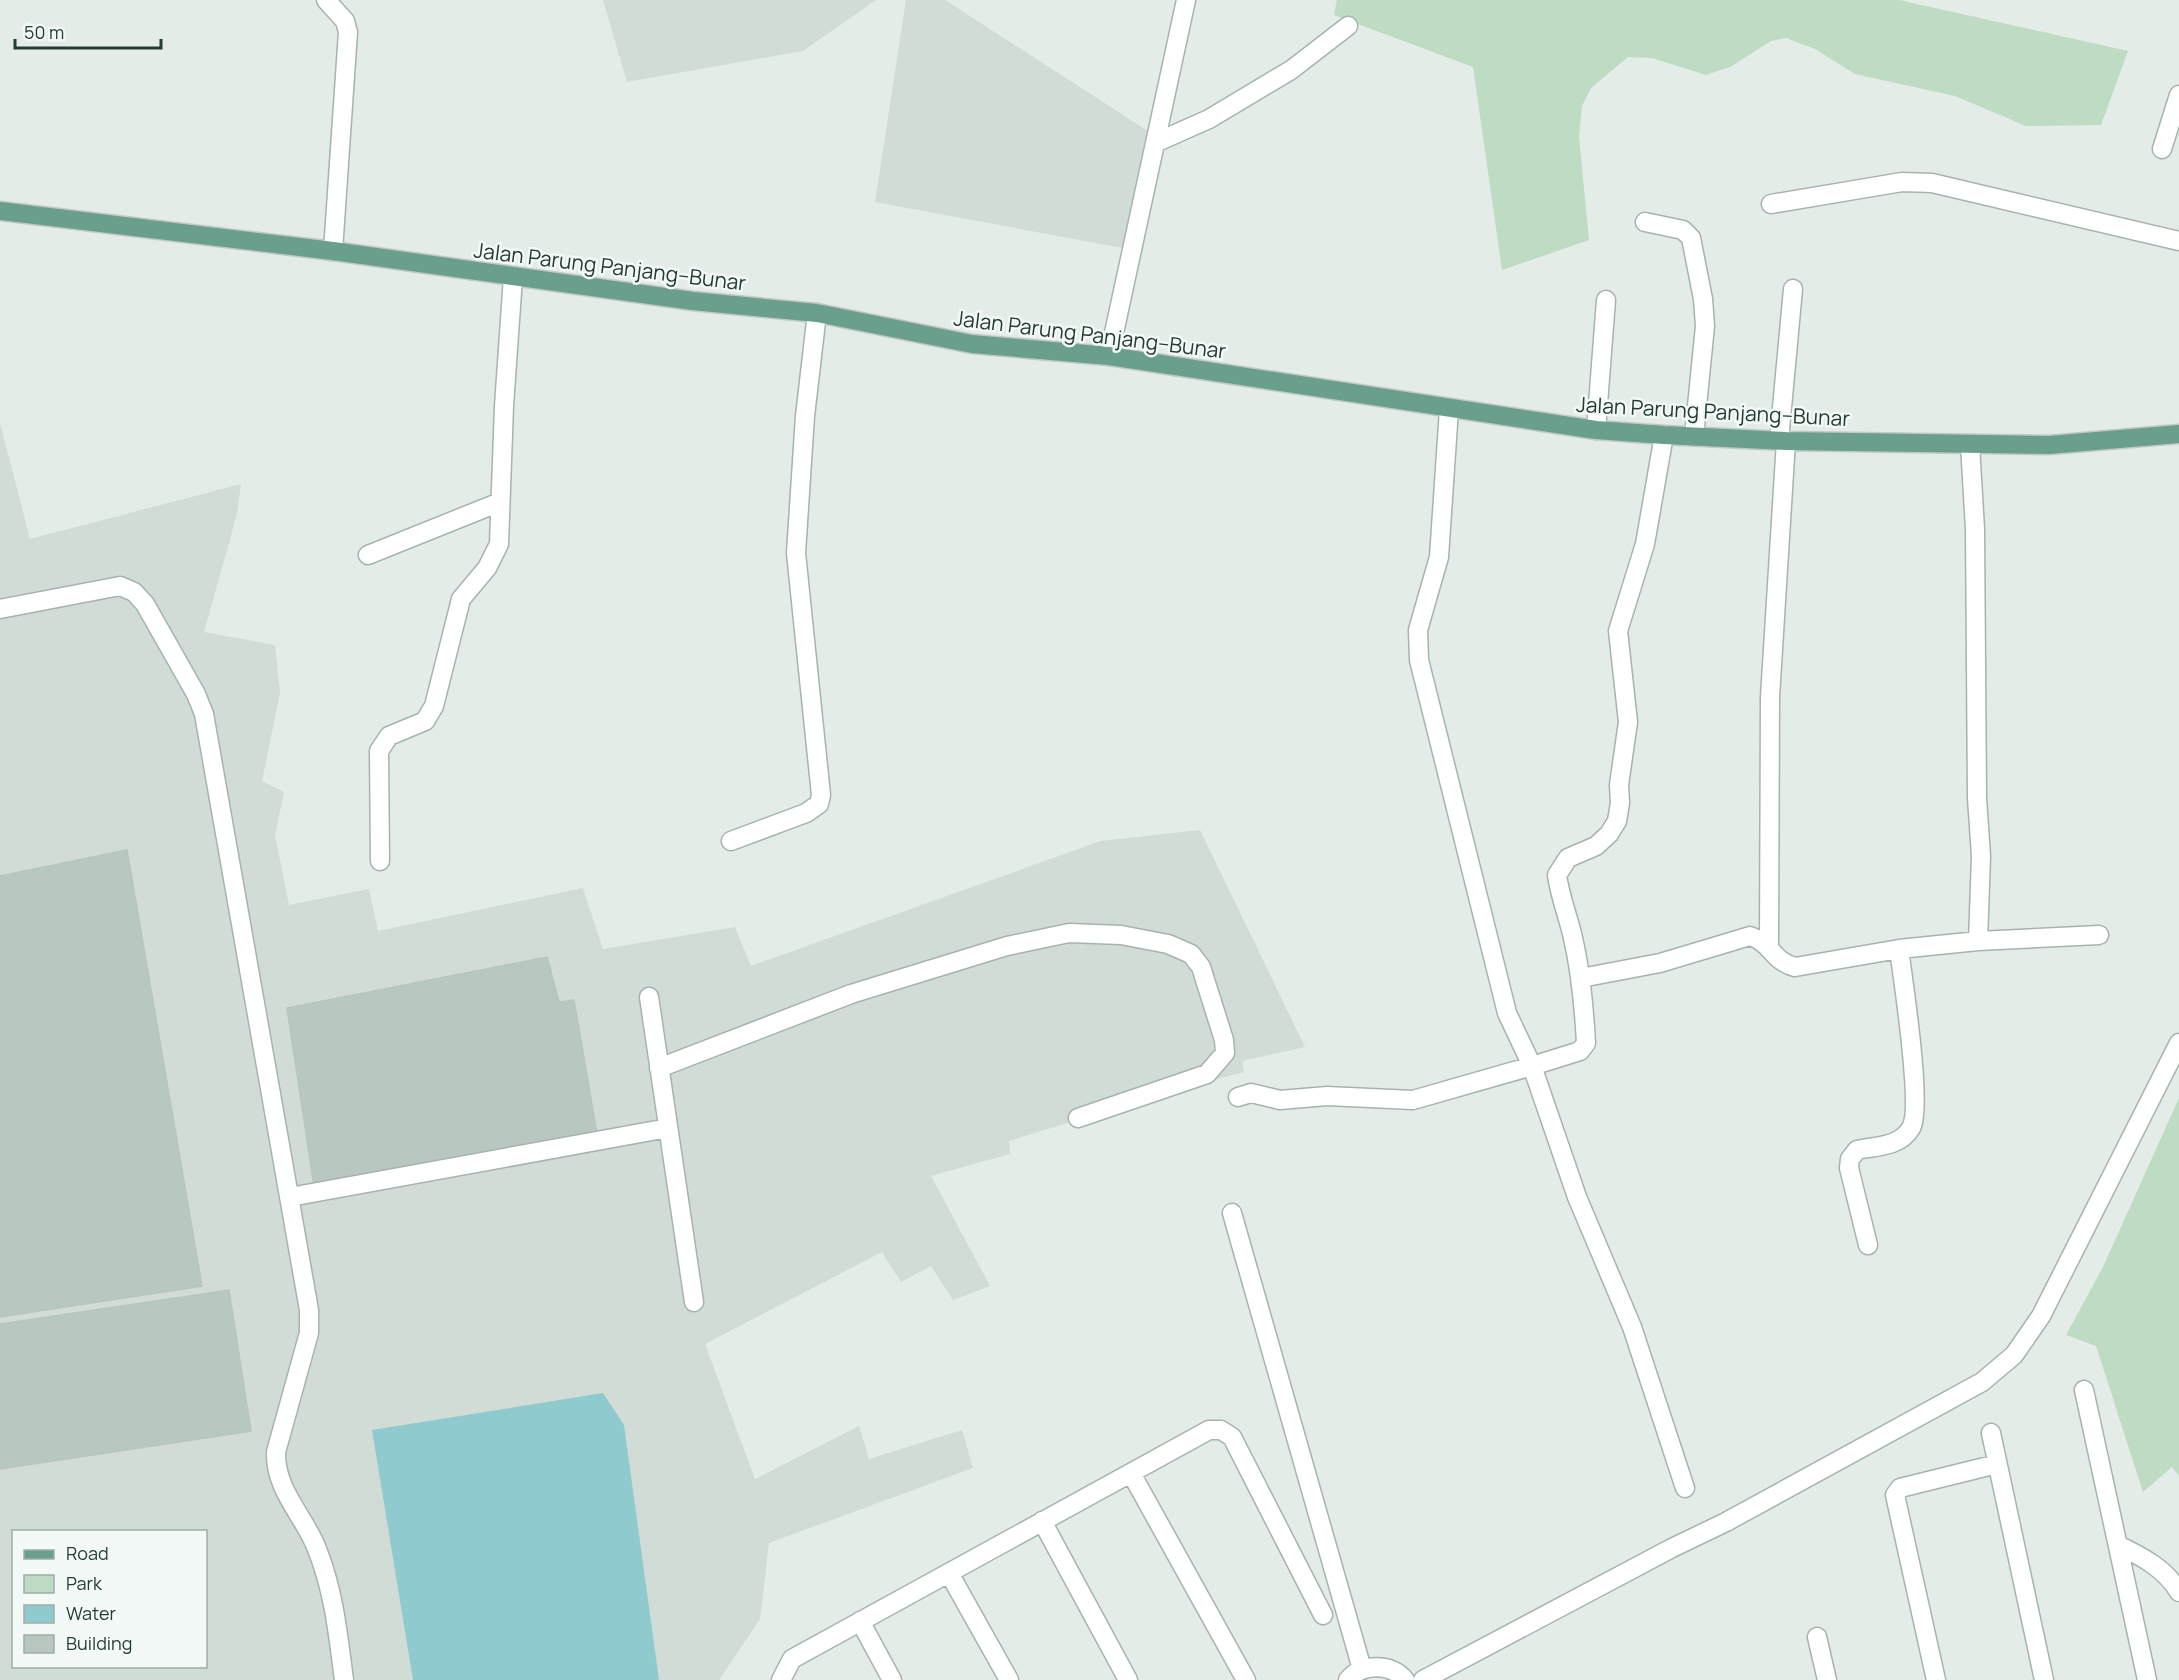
<svg xmlns="http://www.w3.org/2000/svg" width="2179" height="1680" font-family="Manrope,sans-serif">
<style>
.built{fill:#d1dcd6;fill-rule:evenodd}
.green{fill:#bddcc3}
.water{fill:#8ecace}
.building{fill:#b8c7c0;stroke:#b6c5bd;stroke-width:1.5}
.lines{fill:none;stroke-linecap:round;stroke-linejoin:round}
.minor-casing{stroke:#a6b4ad;stroke-width:21}
.major-casing{stroke:#c2c8c6;stroke-width:21}
.minor{stroke:#fff;stroke-width:18}
.major{stroke:#6a9f8d;stroke-width:18}
.labels{text-anchor:middle;dominant-baseline:central;stroke-width:5;stroke-linejoin:round;paint-order:stroke}
.street-label{font-size:21px;fill:#243c33;stroke:#f3f9f6}
</style>
<rect width="100%" height="100%" fill="#e3ece7"/>
<!-- built -->
<path class="built" d="M603,0H876L803,51L627,82Z
M906,0H945L1154,135L1128,249L875,202Z
M0,423L30,539L241,484L237,514L204,632L275,645L280,693L262,781L284,792L275,835L289,905L369,889L378,931L583,888L603,949L735,927L751,966L1101,841L1200,830L1305,1047L1242,1061L1244,1072L1161,1094L1009,1141L1010,1154L931,1176L990,1286L953,1300L931,1266L901,1282L882,1252L705,1344L755,1479L859,1426L869,1459L962,1430L973,1468L769,1543L760,1619L719,1680H0ZM14,1532H206V1666H14Z"/>
<!-- green -->
<path class="green" d="M1337,0H1899L2128,51L2101,125L2026,126L1955,96L1855,74L1815,49L1786,38L1771,41L1730,67L1706,75L1652,58L1628,57L1591,88L1582,106L1579,137L1589,240L1502,270L1473,67L1334,15Z
M2179,1098V1476L2172,1467L2143,1492L2096,1346L2066,1335L2103,1267Z"/>
<!-- water -->
<path class="water" d="M603,1393L624,1425L659,1680H413L372,1430Z"/>
<!-- building -->
<path class="building" d="M127,850L202,1286L0,1317V876Z
M547,957L559,1002L574,1000L597,1134L314,1186L287,1008Z
M229,1290L251,1431L0,1469V1324Z"/>
<g class="lines">
<defs>
<path id="minor" d="M326,0L345,21L348,32L333,251
M1155,143L1209,119L1291,70L1348,26
M2162,149L2179,95
M1771,204L1902,182L1932,183L2179,241
M1645,222L1683,230L1691,238L1703,299L1705,326L1694,436
M1109,356L1186,0
M1449,409L1439,557L1418,630L1419,660L1507,1013L1532,1066L1577,1197L1632,1327L1685,1488
M1596,430L1606,300
M1779,440L1793,289
M1970,445L1975,529L1977,798L1981,856L1978,941L2099,935
M368,555L500,502
M0,609L120,586L134,592L145,604L196,694L204,714L309,1310V1333L276,1452C275,1491 304,1515 317,1549C334,1592 338,1634 344,1680
M731,841L806,813L819,804L821,795L796,553L805,416L817,313
M380,861L379,751L389,736L425,721L434,706L461,599L487,568L499,544L504,406L513,277
M1769,949L1770,697L1786,441
M1581,978L1660,963L1750,936C1772,943 1772,961 1795,967L1899,949L1978,941
M649,997L694,1302
M659,1068L851,994L1007,946L1069,933L1121,935L1168,944L1191,954L1201,967L1224,1040L1225,1053L1207,1074L1078,1118
M1238,1097L1251,1093L1280,1100L1327,1096L1413,1100L1532,1066L1580,1051L1586,1043C1584,1007 1581,973 1573,938C1568,916 1560,897 1557,875L1568,858L1596,846L1609,834L1617,821L1620,803L1619,785L1628,722L1618,631L1645,544L1664,435
M290,1197L668,1128
M1232,1213L1362,1669
M1868,1245L1849,1168L1850,1159L1857,1150C1876,1146 1900,1147 1911,1128C1923,1108 1903,980 1899,949
M2084,1390L2147,1680
M1991,1433L2044,1680
M1131,1473L1246,1680
M1042,1521L1128,1680
M2118,1545C2141,1556 2166,1569 2179,1592
M949,1573L1009,1680
M860,1621L892,1680
M1817,1637L1827,1680
M781,1680L792,1659L1209,1430H1221L1232,1437L1323,1615
M1348,1680C1362,1663 1391,1663 1405,1680
M1423,1680L1672,1548L1726,1522L1982,1382L2014,1355L2041,1316L2179,1043
M1936,1680L1895,1495L1900,1488L1997,1464"/>
<path id="major" d="M0,211L333,251L693,301L817,313L972,344L1109,356L1596,430L1664,435L1786,441L2049,445L2179,434"/>
</defs>
<!-- minor casing -->
<use href="#minor" class="minor-casing"/>
<!-- major casing -->
<use href="#major" class="major-casing"/>
<!-- minor -->
<use href="#minor" class="minor"/>
<!-- major -->
<use href="#major" class="major"/>
</g>
<g class="labels">
<!-- street labels -->
<g class="street-label">
<text transform="translate(610 266) rotate(7)">Jalan Parung Panjang–Bunar</text>
<text transform="translate(1090 334) rotate(7)">Jalan Parung Panjang–Bunar</text>
<text transform="translate(1713 411) rotate(3)">Jalan Parung Panjang–Bunar</text>
</g>
</g>
<!-- legend -->
<rect x="12" y="1530" width="195" height="138" fill="#f3f9f6" stroke="#a0ada8" stroke-width="1.5"/>
<rect x="24" y="1550" width="30" height="9" fill="#6a9f8d" stroke="#a0ada8" stroke-width="1.5"/>
<text x="66" y="1560" font-size="18" fill="#243c33">Road</text>
<rect x="24" y="1575" width="30" height="18" fill="#bddcc3" stroke="#a0ada8" stroke-width="1.5"/>
<text x="66" y="1590" font-size="18" fill="#243c33">Park</text>
<rect x="24" y="1605" width="30" height="18" fill="#8ecace" stroke="#a0ada8" stroke-width="1.5"/>
<text x="66" y="1620" font-size="18" fill="#243c33">Water</text>
<rect x="24" y="1635" width="30" height="18" fill="#b8c7c0" stroke="#a0ada8" stroke-width="1.5"/>
<text x="66" y="1650" font-size="18" fill="#243c33">Building</text>
<!-- scale -->
<path d="M15 39v9h146v-9" fill="none" stroke="#243c33" stroke-width="3"/>
<text x="24" y="39" font-size="18" fill="#243c33" stroke="#f3f9f6" stroke-width="4.5" paint-order="stroke">50 m</text>
</svg>
